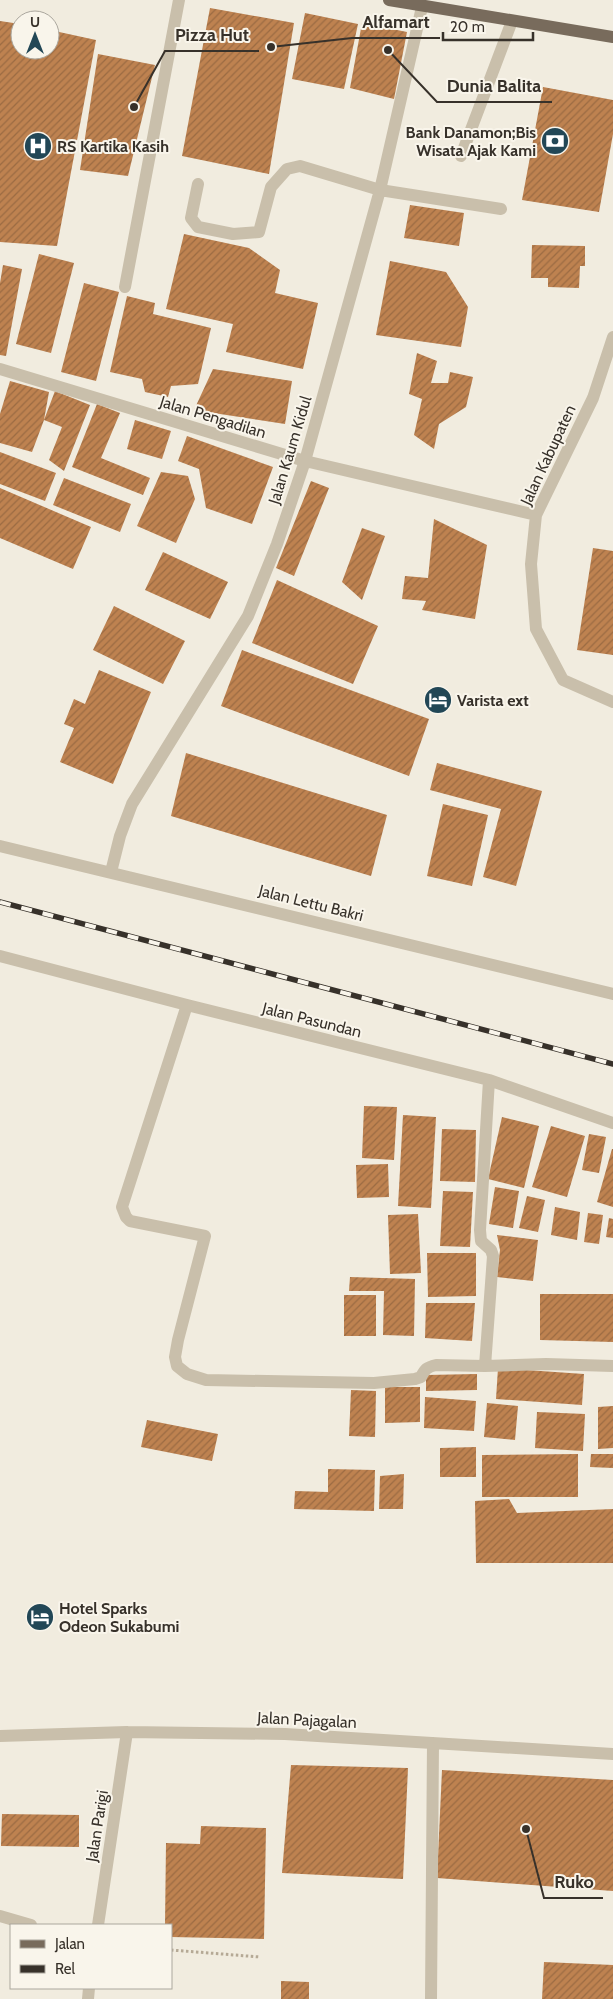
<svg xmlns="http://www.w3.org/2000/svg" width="613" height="1999" font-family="Cabin,sans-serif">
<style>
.building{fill:url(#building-hatch)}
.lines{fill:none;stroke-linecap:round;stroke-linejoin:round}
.path{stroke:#b5a995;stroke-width:3;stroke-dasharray:2.5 2.5;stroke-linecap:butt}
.minor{stroke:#c9bfab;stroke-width:12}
.major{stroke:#786b5c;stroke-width:12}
.rail-casing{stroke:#37312a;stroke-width:5.5}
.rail{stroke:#f9f5eb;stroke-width:4;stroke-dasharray:11;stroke-linecap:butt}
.labels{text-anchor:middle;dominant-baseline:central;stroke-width:4;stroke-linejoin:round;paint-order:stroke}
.poi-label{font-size:16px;font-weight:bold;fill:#37312a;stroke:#f9f5eb;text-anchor:start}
.street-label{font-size:16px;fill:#37312a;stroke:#f9f5eb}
.leader{fill:none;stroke:#37312a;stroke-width:2}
.callout-dot{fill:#37312a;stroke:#f9f5eb;stroke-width:2}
.callout-label{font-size:18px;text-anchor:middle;font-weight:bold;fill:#37312a;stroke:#f9f5eb;stroke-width:4;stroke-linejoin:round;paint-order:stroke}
</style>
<defs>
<pattern id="building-hatch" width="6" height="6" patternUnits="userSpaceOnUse" patternTransform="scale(1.25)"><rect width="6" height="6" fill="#be8250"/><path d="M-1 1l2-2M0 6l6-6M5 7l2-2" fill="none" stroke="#9b6b43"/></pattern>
</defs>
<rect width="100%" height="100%" fill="#f1ecdf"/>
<!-- building -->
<path class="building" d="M210,8L294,23L269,174L182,156Z
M305,13L358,24L344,89L292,79Z
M0,21L20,24V50H50V30L96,40L57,246L0,242Z
M362,23L407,32L394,99L350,88Z
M98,54L155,65L128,176L80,170Z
M543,87L613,100V134L599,212L522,200Z
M410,205L464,213L459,246L404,238Z
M184,234L249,248L280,270L275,293L318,303L303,369L226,352L233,324L166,309Z
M532,245L585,246V266H580L579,288L548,287V278H531Z
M39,254L74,263L51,353L16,344Z
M390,261L446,272L468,307L461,347L376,335Z
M3,265L22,269L6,356L0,355V283Z
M84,283L119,292L96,381L61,372Z
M127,296L155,303L153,314L211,328L198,384L171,386L168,397L145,392L142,379L110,372Z
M417,353L437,361L431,383H448L450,372L473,377L466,407L439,424L434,449L414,435L422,399L409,394Z
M213,369L292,381L285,424L194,410Z
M10,381L49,392L44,420L32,452L0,443V414Z
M55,391L90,405L64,471L49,460L62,427L44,420Z
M97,404L120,413L101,458L150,478L143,495L72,467Z
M135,420L171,431L162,459L127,449Z
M187,436L273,467L252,524L206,508L199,469L178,461Z
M0,452L56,473L45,501L0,484Z
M161,472L188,476L195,499L176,543L137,526Z
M64,478L131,504L120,532L53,505Z
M311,481L329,488L294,576L276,568Z
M0,488L91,527L73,569L0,538Z
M434,519L487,545L475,619L422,610L426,601L402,599L405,576L428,578Z
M362,528L385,536L362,600L342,582Z
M593,548L613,551V655L577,650Z
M163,552L228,582L210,619L145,590Z
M277,580L378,626L353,684L252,643Z
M114,606L185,641L163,684L93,650Z
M242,650L429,719L409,776L221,706Z
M99,670L151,692L113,784L60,762L74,728L64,724L74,699L85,704Z
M186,753L387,815L371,876L171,816Z
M437,763L542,791L516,886L483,877L501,809L430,790Z
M443,804L488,815L472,886L427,876Z
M364,1106L397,1107L394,1160L362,1158Z
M403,1115L436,1117L431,1208L398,1206Z
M502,1117L539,1126L524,1188L488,1179Z
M551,1126L585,1136L567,1197L532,1187Z
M442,1129L476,1130L475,1182L440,1181Z
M589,1134L606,1137L599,1173L582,1170Z
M612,1149H613V1207L597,1202Z
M388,1164L389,1197L357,1198L356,1165Z
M495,1187L519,1191L513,1228L489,1224Z
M443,1191L473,1192L470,1247L440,1246Z
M527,1196L545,1200L538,1232L519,1228Z
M555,1207L580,1212L577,1240L551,1235Z
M588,1213L603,1215L599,1244L584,1242Z
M418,1214L421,1273L390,1274L388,1215Z
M609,1218L613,1219V1238L606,1237Z
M497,1235L538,1240L533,1281L497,1277L500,1250Z
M427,1253H476V1296L428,1297Z
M350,1277L415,1279L414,1336L383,1335L384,1291H349Z
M540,1294H613V1342L540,1340Z
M344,1295H376V1336H344Z
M426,1303H475L472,1341L425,1338Z
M498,1368L584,1374L582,1405L496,1399Z
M477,1374V1390L426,1391V1375Z
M385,1387H420V1422L385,1423Z
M351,1390L376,1391L375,1437L349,1436Z
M425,1397L476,1401L474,1431L424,1428Z
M487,1403L518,1406L515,1440L484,1437Z
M613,1406V1448L598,1449V1407Z
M537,1412L585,1414L583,1451L535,1448Z
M147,1420L218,1434L212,1461L141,1447Z
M476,1447V1477H440V1448Z
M578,1454V1497H482V1455Z
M591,1454H613V1468L590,1467Z
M328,1469L375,1470L374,1511L294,1509L295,1491L328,1492Z
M404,1474L403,1509H379L380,1476Z
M509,1499L517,1513L613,1509V1563H476L475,1501Z
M291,1765L408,1768L403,1879L282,1873Z
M442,1770L613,1780V1891L437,1878Z
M2,1814L79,1815V1847L1,1846Z
M201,1826L266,1828L264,1939L171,1937V1925H165L166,1843L200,1844Z
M544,1962L613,1965V1999H542Z
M281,1981L309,1982V1999H281Z"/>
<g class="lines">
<!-- path -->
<path class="path" d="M171,1950L260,1957"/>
<!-- minor -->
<path class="minor" d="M461,156L512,21
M198,184L191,218L198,227L233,234L259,232L271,187L287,169L300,166L380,190L501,209
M125,287L179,0
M613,337L593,398L536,515L531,564L536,629L563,680L613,702
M0,369L305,461L536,515
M0,846L613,994
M111,872L120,836L132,804L248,616L277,544L305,461L380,190L422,7
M0,956L187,1005L489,1080L613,1123
M187,1005L122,1207L126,1217L130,1221L205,1236L178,1340L175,1357L177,1366L187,1374L206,1380L374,1383L415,1379L421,1377C425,1369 427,1367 436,1365L485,1366L546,1364L613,1366
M485,1366L493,1256L491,1250L481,1241L480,1230L489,1080
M0,1736L127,1732L285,1734L613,1754
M0,1916L31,1925
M98,1925L127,1732
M88,1999L89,1988
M431,1999L433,1743"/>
<!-- major -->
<path class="major" d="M389,0L613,37"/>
<defs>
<path id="rail" d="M0,902L613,1064"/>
</defs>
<!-- rail casing -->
<use href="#rail" class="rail-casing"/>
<!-- rail -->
<use href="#rail" class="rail"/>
</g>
<!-- icons -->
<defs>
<symbol id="bank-disc" viewBox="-11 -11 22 22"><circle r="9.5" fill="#224756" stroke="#f9f5eb"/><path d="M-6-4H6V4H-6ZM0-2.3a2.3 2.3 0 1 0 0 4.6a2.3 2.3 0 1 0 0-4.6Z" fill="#fff"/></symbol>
<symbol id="hospital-disc" viewBox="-11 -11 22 22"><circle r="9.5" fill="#224756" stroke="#f9f5eb"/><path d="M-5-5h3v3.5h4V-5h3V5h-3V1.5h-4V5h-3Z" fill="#fff"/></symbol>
<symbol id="hotel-disc" viewBox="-11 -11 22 22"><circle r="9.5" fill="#224756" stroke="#f9f5eb"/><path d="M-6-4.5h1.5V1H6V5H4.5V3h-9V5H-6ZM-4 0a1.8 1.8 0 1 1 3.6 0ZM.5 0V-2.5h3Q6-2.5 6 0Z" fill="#fff"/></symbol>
</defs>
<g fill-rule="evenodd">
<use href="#bank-disc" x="539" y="125" width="32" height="32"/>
<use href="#hospital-disc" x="22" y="130" width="32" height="32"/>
<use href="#hotel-disc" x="422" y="684" width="32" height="32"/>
<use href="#hotel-disc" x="24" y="1601" width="32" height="32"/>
</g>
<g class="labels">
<!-- poi labels -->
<g class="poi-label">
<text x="536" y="132" text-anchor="end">Bank Danamon;Bis<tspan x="536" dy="18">Wisata Ajak Kami</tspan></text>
<text x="57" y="146">RS Kartika Kasih</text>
<text x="457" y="700">Varista ext</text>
<text x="59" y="1608">Hotel Sparks<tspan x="59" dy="18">Odeon Sukabumi</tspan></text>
</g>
<!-- street labels -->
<g class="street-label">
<text transform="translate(213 417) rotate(17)">Jalan Pengadilan</text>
<text transform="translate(290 450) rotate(-73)">Jalan Kaum Kidul</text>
<text transform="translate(548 455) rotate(-65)">Jalan Kabupaten</text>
<text transform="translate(311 903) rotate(14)">Jalan Lettu Bakri</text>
<text transform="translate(312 1020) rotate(14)">Jalan Pasundan</text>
<text transform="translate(307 1720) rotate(3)">Jalan Pajagalan</text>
<text transform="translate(97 1826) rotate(-81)">Jalan Parigi</text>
</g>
</g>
<!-- callouts -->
<path class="leader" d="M271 47L352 38H440M134 107L165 51H259M388 50L437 102H552M526 1829L544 1898H603"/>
<g class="callout-dot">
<circle cx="271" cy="47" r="5"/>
<circle cx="134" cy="107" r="5"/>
<circle cx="388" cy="50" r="5"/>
<circle cx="526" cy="1829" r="5"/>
</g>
<g class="callout-label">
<text x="396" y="28">Alfamart</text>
<text x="212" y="41">Pizza Hut</text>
<text x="494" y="92">Dunia Balita</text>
<text x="574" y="1888">Ruko</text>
</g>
<!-- legend -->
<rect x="10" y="1924" width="162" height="65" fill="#f9f5eb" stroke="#aba79e"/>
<rect x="20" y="1940" width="25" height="8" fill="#786b5c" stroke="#aba79e"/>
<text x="55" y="1949" font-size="15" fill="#37312a">Jalan</text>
<rect x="20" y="1965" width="25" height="8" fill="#37312a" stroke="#aba79e"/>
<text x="55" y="1974" font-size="15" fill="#37312a">Rel</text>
<!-- north arrow -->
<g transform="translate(35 35)"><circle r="24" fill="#f9f5eb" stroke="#aba79e"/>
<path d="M0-4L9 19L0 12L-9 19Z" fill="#224756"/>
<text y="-8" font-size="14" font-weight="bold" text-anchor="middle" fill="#37312a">U</text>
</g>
<!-- scale -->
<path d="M443 32v8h90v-8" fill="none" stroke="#37312a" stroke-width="2.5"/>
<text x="450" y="32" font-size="15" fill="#37312a" stroke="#f9f5eb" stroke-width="4" paint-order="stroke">20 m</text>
</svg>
